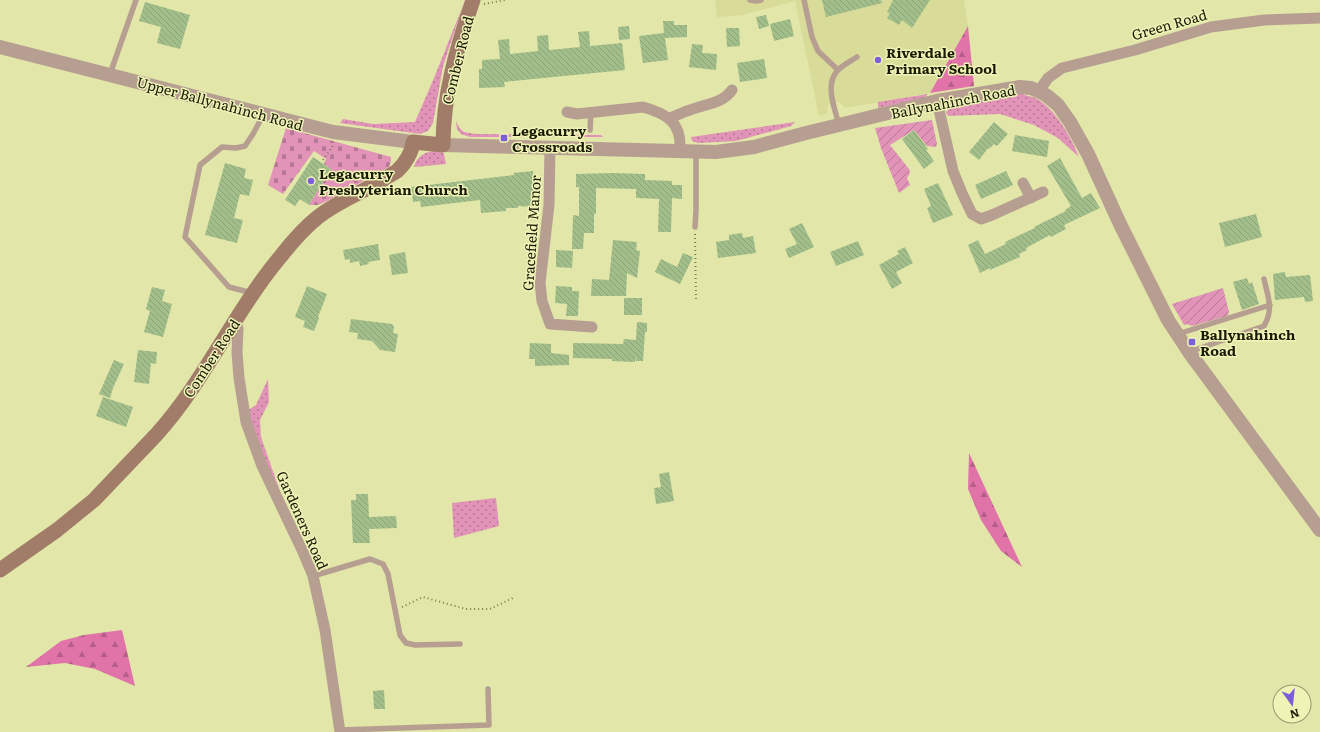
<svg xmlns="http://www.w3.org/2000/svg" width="1320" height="732" font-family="Literata,serif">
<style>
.built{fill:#d8dc98}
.grass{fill:url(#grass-dots)}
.forest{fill:url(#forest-firs)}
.cemetery{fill:url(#cemetery-stones)}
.garden{fill:url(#garden-furrows)}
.building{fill:url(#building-back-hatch)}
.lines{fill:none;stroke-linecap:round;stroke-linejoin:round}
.path{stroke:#7b7d54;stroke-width:2;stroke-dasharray:1 3;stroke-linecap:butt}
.service{stroke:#b69e90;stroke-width:5.5}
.minor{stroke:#b69e90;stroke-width:11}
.tertiary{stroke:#b69e90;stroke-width:14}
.secondary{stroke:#a17d69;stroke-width:15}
.poi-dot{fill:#7c5ed9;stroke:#eff3b6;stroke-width:1.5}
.labels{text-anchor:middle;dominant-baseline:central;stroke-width:3;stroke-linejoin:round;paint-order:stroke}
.street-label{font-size:14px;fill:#191a04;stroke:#eff3b6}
.poi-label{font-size:14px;font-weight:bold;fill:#191a04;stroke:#eff3b6;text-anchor:start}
</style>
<defs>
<pattern id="grass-dots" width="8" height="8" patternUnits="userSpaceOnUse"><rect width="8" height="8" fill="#e194b7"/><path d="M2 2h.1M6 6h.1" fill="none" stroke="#b67893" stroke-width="1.8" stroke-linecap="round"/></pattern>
<pattern id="forest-firs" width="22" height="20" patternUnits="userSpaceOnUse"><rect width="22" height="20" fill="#e074a9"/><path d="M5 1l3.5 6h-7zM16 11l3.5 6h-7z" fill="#b55e87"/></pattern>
<pattern id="cemetery-stones" width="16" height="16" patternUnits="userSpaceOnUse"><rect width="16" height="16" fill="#e194b7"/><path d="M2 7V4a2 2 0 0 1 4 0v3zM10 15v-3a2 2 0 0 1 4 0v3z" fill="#b67893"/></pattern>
<pattern id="garden-furrows" width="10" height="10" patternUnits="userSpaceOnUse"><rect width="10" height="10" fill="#e194b7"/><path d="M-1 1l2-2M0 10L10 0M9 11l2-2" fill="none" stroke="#b67893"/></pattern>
<pattern id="building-back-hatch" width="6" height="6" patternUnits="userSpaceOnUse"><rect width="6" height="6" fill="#a2be8a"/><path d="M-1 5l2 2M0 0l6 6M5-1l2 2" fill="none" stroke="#8ba375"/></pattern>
</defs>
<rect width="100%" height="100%" fill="#e2e6a9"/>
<!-- built -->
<path class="built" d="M715,0H964L968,26L930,93L845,108L840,102L828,105L827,114L819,116L795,1L742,15L717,17Z"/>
<!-- grass -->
<path class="grass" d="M464,3L443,66L433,123L428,131L420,134L340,123L343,119L373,124L415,122L434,78Z
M1018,93C1024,95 1031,96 1037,99C1055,109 1072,138 1079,157L1058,138L1034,125L1000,114L948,116L946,112L951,106Z
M928,94L924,98L878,108V102Z
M456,121C462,134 464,132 477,134L601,135L603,137H470L461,134L457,129Z
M795,122L791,126L736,141L698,143L692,141L691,137Z
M439,150L444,154L446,164L414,167C418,154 426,152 439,150Z
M268,379L269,402L260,420L261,437L283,500L263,464L247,411L256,405Z
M496,498L499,526L454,538L452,503Z"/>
<!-- forest -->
<path class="forest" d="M968,26L974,86L930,93Z
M969,453L1022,567L1001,551L981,520L968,489Z
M122,630L135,686L95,669L65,663L26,667L61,641L84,635Z"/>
<!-- cemetery -->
<path class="cemetery" d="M286,128L391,157V161L389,167L327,201L318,205H309L331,169L324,164L326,159L314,151L283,194L268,185Z"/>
<!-- garden -->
<path class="garden" d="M932,120L937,144L936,147L927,146L914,130L890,145L909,169L910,173L907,178L910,185L899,193L881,148L875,128Z
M1223,288L1229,312L1227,316L1192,326L1187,324L1184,325L1172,304Z"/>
<!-- building -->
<path class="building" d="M822,0H881L882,3L826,17Z
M893,0H930L912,28L902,20L899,25L887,18L890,13L887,12Z
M145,2L190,15L180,49L157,43L161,27L139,21Z
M766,15L769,26L759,29L756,17Z
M790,19L794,36L774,41L770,24Z
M663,21H674V25H687V37L665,38L668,60L643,63L639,36L664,33Z
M629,26L630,39L619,40L618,27Z
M726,28H739L740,46L727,47Z
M589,31L590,46L622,43L625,70L504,82L505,87L479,88V69H482V60L500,59L498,40L509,39L510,54L538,51L537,36L548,35L549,50L580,47L578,32Z
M692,44L703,45L702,53L717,54L716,70L689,67Z
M764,59L767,78L740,82L737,63Z
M994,122L1008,134L997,146L994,144L989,149L988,148L979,160L969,152Z
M914,130L928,149L926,150L934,161L924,169L902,139Z
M1015,135L1049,141L1047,157L1012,151Z
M313,157L331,169L309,205L300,199L295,206L285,200Z
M1060,158L1082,198L1091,193L1100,208L1064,225L1066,229L1051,237L1050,235L1026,248L1027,250L1019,254L1020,257L990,270V268L980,273L968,245L978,240L985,254L1006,244L1005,242L1035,228L1034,227L1066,211L1065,210L1071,206L1047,166Z
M225,163L246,169L244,178L253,180L249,196L240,194L234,218L243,220L237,243L205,235Z
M533,171L535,190L534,207L518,206V208H506V211L481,213L480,200L421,207L420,201L413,202L411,187L514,175L513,173Z
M1006,171L1013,185L981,199L975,185Z
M613,173L645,174V180L672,181V185H682V199L672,198L671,232H658L659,199L636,198V189L596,188V214H594V233H584L583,249H572L573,215L579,216V187H576V174Z
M938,183L953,215L933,223L927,208L931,206L924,189Z
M1256,214L1262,237L1225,247L1219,223Z
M802,223L814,247L789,258L785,249L797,244L789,229Z
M742,233L743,238L753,236L756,253L718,258L716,242L729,240V235Z
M613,240L637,242L636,250L640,251L637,278L627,273L626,296H591L592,279L609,280Z
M858,241L864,255L836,266L830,252Z
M378,244L380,260L368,262L369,264L360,266L359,261L350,263V259L345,260L343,250Z
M905,247L913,263L896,272L902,283L892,289L879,265L899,254L897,251Z
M556,250L573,251L572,268L556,267Z
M405,252L408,273L392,275L389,255Z
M683,253L693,257L680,284L655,272L661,259L677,267Z
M1285,272L1286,277L1310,275L1313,301L1305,302L1304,297L1275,300L1273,274Z
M1247,278L1249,284L1252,282L1259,304L1242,310L1233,282Z
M307,286L327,294L318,317L319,318L314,331L303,327L305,321L295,317Z
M556,286L572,287V291H579L578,316H566L567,304L555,303Z
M152,287L165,290L162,301L172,304L163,337L144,332L150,311L146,309Z
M624,298H642V315H624Z
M351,319L392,324L394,327L393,333L398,334L395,352L380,350L372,341L357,339L358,333L349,332Z
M637,322L647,323V332H645L643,361H636L635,356V362L612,361V359L573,358V343L623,344L624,339L636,340Z
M530,343L551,344V353L569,355V365L535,366V359H529Z
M138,350L157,352L156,364L151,363L149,384L134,382Z
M114,360L124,364L113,388L110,398L99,394Z
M103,397L133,407L126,427L96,416Z
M669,472L674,501L656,504L654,488L661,487L659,474Z
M356,494H368L369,517L396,516L397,528L369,529L370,543H353L351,500H356Z
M384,690L385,709H374L373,691Z"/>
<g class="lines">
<!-- path -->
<path class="path" d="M484,4L505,0
M323,160L334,144
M695,234L696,299
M402,607L423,597L466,609H490L513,598"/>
<!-- service -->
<path class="service" d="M750,0L756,1L761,0
M804,0L812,37L818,51L838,70
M110,74L136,0
M839,125C835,109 824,84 838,70C843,65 851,61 857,57
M590,130L591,112
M695,227L696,211V152
M252,293L229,287L185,237L200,165L222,147L236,148L245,146L253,134L263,115
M1178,334L1270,305
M1189,352L1264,326C1274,309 1268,297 1264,279
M313,576L370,559L383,564L388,574L400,635L406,643L415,645L460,644
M340,730L489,725L488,689"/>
<!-- minor -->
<path class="minor" d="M1039,91L1048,78L1062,68L1135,50L1211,27L1264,20L1320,18
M937,101L953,171L962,193L972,214L981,219L992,215L1043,192
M567,112L577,114L643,107C668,114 682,123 680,151
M670,118C676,116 683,112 690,110C705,104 722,104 732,90
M550,147L549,205L540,283L542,301L550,324L592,327
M1023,183L1031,198
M233,324L238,328L237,353L239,378L246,422L262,466L303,552L313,576L325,630L340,732"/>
<!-- tertiary -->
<path class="tertiary" d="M0,47L333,132L413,142
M443,145L716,152L754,147L806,133L937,101L1020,87L1031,88L1046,95L1058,105L1070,122L1088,154L1120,224L1168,320L1189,352L1320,530"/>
<!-- secondary -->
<path class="secondary" d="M0,570L57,530L94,500L156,435C205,381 234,312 281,256C292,242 304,228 318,217C338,201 363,192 384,179C388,176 393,174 397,171C405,164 412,152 413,142L443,145C443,95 457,47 473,0"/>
</g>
<!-- markers -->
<g class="poi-dot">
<circle cx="878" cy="60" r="4"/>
<rect x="500" y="134" width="8" height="8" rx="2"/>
<circle cx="311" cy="181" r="4"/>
<rect x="1188" y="338" width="8" height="8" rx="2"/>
</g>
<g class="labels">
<!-- street labels -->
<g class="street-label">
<text transform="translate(1169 24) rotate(-16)">Green Road</text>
<text transform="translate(457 60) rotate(-76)">Comber Road</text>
<text transform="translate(953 101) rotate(-11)">Ballynahinch Road</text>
<text transform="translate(220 103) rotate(15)">Upper Ballynahinch Road</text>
<text transform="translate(531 233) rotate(-86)">Gracefield Manor</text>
<text transform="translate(211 358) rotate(-57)">Comber Road</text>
<text transform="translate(303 520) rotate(66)">Gardeners Road</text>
</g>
<!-- poi labels -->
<g class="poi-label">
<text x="886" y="52">Riverdale<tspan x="886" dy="16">Primary School</tspan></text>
<text x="512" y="130">Legacurry<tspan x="512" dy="16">Crossroads</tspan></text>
<text x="319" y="173">Legacurry<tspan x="319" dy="16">Presbyterian Church</tspan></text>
<text x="1200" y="334">Ballynahinch<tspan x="1200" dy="16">Road</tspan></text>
</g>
</g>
<!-- north arrow -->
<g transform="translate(1292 704) rotate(165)"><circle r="19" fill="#eff3b6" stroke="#999c6f"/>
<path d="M0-3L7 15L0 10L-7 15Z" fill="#7c5ed9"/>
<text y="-6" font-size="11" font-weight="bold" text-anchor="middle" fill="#191a04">N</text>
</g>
</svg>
